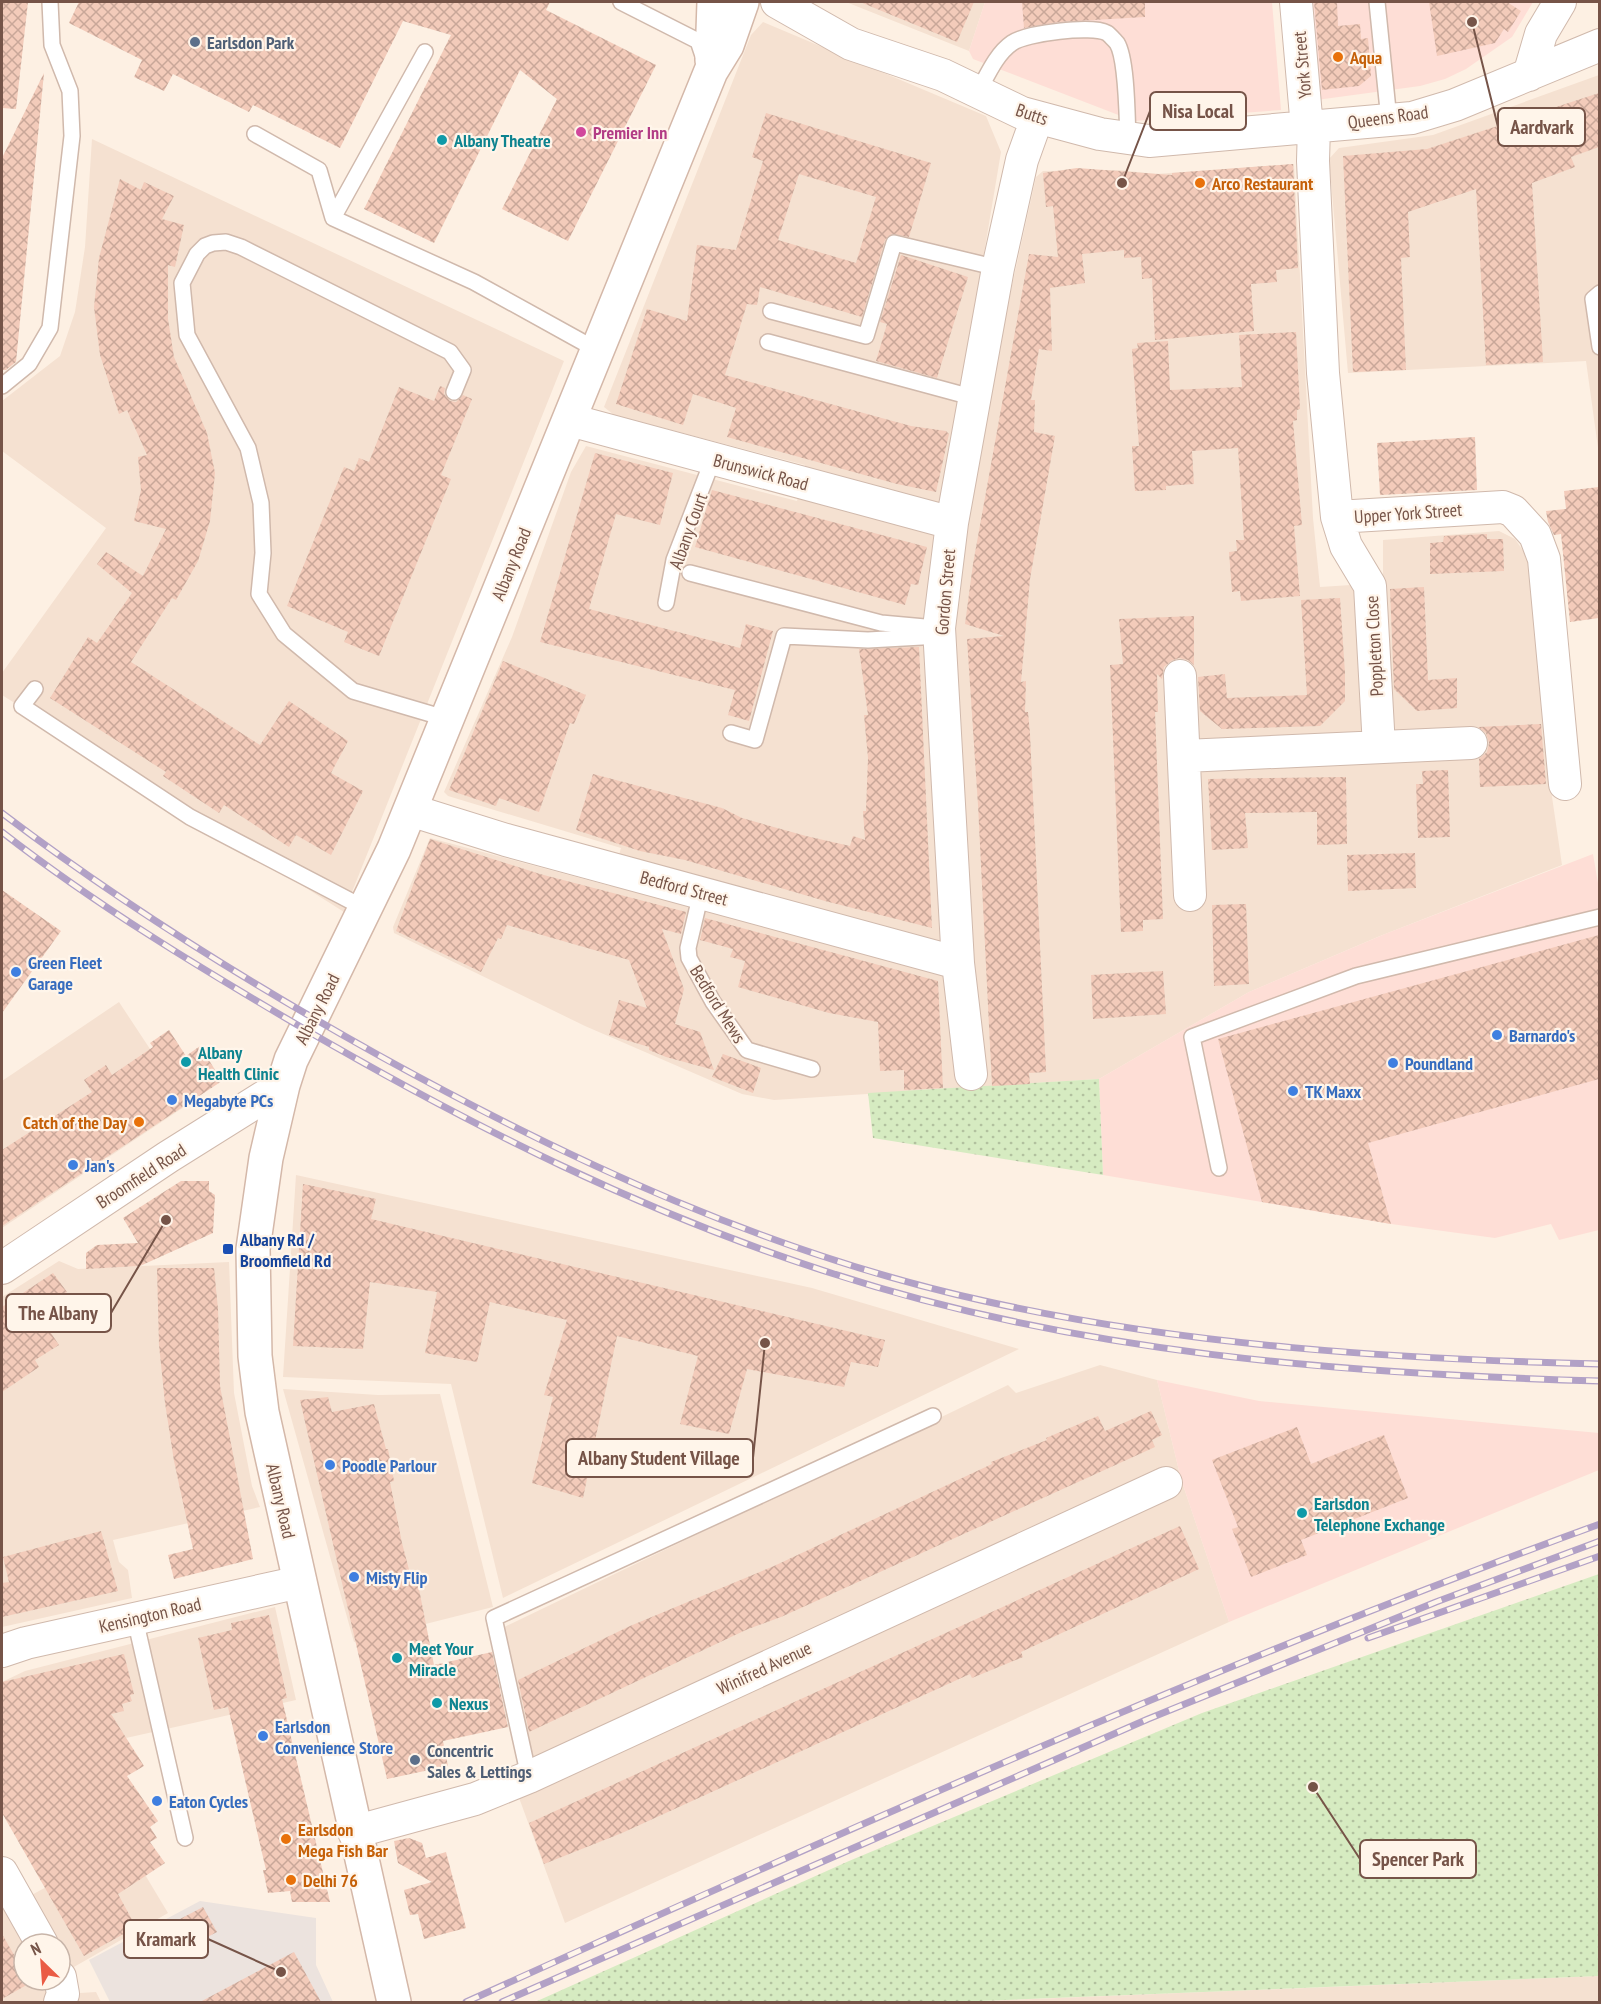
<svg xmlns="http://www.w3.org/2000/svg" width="1601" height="2004" font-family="'PT Sans Narrow',sans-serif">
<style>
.residential{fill:#f5e1d1}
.commercial{fill:#feded6}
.industrial{fill:#ece3de}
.grass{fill:url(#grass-dots)}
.building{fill:url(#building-cross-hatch);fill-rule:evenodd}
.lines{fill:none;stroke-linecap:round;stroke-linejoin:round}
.lane-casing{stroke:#d0b9ac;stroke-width:18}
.street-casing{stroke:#d0b9ac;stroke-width:34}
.secondary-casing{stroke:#d4b8a9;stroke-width:36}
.lane{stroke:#fff;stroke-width:15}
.street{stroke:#fff;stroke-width:32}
.secondary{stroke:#fff;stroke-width:33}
.rail-casing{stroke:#b2a1c6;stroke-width:7}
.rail{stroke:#fff5ea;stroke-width:4.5;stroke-dasharray:14;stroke-linecap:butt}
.service-dot{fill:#5c6f8a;stroke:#fff5ea;stroke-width:2}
.food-dot{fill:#e8710a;stroke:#fff5ea;stroke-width:2}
.hotel-dot{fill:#d1479c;stroke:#fff5ea;stroke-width:2}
.culture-dot{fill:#0f9aa8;stroke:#fff5ea;stroke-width:2}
.shop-dot{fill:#3f7fe0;stroke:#fff5ea;stroke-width:2}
.transit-dot{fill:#1a4fb4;stroke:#fff5ea;stroke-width:2}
.labels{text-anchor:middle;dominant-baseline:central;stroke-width:4.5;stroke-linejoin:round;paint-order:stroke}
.service-label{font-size:18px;font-weight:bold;fill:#4e5e75;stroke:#fff5ea;text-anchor:start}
.food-label{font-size:18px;font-weight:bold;fill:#c56008;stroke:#fff5ea;text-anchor:start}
.street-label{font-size:18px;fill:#765448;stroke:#fff5ea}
.hotel-label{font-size:18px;font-weight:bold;fill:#b23c85;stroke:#fff5ea;text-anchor:start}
.culture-label{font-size:18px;font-weight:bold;fill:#0d838f;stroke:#fff5ea;text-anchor:start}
.shop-label{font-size:18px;font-weight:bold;fill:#366cbe;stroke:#fff5ea;text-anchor:start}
.transit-label{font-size:18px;font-weight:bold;fill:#164399;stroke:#fff5ea;text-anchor:start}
.leader{fill:none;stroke:#765448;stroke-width:2}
.callout-dot{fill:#765448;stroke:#fff5ea;stroke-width:2}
.callout{fill:#fff5ea;stroke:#765448;stroke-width:2}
.callout-label{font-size:20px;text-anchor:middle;font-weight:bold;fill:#765448}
</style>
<defs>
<pattern id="grass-dots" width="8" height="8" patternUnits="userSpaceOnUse" patternTransform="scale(1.5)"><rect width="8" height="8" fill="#d6ebc1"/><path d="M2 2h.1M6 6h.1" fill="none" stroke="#b2c19f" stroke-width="1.8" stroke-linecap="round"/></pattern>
<pattern id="building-cross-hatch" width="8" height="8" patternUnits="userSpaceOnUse" patternTransform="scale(1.5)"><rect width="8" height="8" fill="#f3cbba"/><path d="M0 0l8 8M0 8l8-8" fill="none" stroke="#c9a799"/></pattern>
</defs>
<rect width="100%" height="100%" fill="#fdf0e3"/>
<!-- residential -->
<path class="residential" d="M846,2H985L969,51Z
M763,22L986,116L1001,152L948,468L972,466L1036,177L1043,171L1119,170L1156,174L1294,164L1313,518L1320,587L1383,583V540L1499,531L1515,539L1528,558L1551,790L1562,865L1380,936L1249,992L1099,1079L774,1100L742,1094L585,1026L394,933L393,927L430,838L610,886L621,848L448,796L444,792L512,637L571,472L586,446L797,501L805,465L614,415L604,407L751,35Z
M1599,75V455L1586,361L1348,373L1329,159L1339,148L1433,135Z
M92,139L564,361L344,912L2,695V673L106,528L2,451V401L60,356L75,312L85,247Z
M119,1002L187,1105L2,1228V1081Z
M296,1175L812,1288L1019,1349L503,1598L451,1384L283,1377Z
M59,1261L78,1269L229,1262L234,1393L252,1486L260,1507L113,1540L119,1562L128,1570L132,1598L2,1627V1297Z
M1100,1365L1157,1380L1181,1479L1229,1622L565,1923L518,1795L528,1760L498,1630L1008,1385L1016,1393Z
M283,1389L378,1395L440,1394L493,1607L354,1642Z
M275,1607L296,1700L126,1738L61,1755L2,1790V1682L25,1671Z
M126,1843L168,1913L60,1975V1944H24V1980H60L64,1994L96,1992L101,2002H2V1873L19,1902Z
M1600,1976L1599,2002H955L1008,2000Z"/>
<!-- commercial -->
<path class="commercial" d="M985,2H1272L1281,110L1134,121L973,59L969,51Z
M1302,2H1533L1512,37L1466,69L1445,79L1420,86L1309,101Z
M1593,854L1600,895L1599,1230L1559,1240L1551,1224L1495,1238L1391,1224L1103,1175L1099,1079L1249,992L1385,934Z
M1157,1380L1259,1401L1599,1433V1470L1229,1622L1181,1479Z"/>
<!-- industrial -->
<path class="industrial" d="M200,1901L316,1918V1965L333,2002H110L89,1960Z"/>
<!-- grass -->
<path class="grass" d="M1099,1079L1103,1175L873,1138L868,1093Z
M1599,1574V1976L955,2002H535L849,1861L1202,1713Z"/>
<!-- building -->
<path class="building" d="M2,2H28L16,109L2,108Z
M79,2H550L546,10L656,65L568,241L502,209L557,99L520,70L434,243L364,209L451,35L403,21L340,148L253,105L249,112L173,74L164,91L134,77L142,60L69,23Z
M860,2H974L957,42Z
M1022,2H1145V17L1058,22L1024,28Z
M1314,2H1337L1338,26L1360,24L1361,39L1368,38L1371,76L1359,86L1322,90Z
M1429,2H1507L1521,11L1508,32L1504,29L1495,43L1437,56Z
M44,73L16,362L6,370H2V158Z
M1599,93V147L1571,157L1575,167L1532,183L1543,362L1486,365L1476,189L1408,212L1410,257L1401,258L1406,370L1353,372L1343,156L1427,149Z
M766,113L931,163L909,237L892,234L885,240L862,317L760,287L757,305L747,304L725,375L911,426L946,431L949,434L936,492L897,484L727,437L736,408L693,394L683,425L616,404L647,309L687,321L697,245L736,250L763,161L752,157ZM799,174L876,197L856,263L778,240Z
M1293,164L1298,268L1276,270L1277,282L1251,284L1254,331L1155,340L1152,278L1142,279L1141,257L1124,258V250L1082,254L1085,283L1050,288L1052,351L1039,349L1031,400H1035L1034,432L1055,436L1030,579L1021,682L1026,681L1025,712H1028L1030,734L1046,1072L1029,1073L1030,1084L992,1086L978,805L967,639L1004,636L965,624L973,564L1029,254L1058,257L1053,206L1046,207L1043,173L1077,168L1172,175V173Z
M120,179L141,190L144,182L174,196L162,219L184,225L175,267L168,265V319L174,357L207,433L215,473L210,521L198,561L176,600L172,598L131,662L260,745L289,701L348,741L331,773L363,791L331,855L296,835L289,847L224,805L219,813L163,776L166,772L50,698L88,637L97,643L132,593L97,564L106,552L143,576L166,529L134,521L141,490L138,457L147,455L127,410L119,414L100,355L94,307L99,258Z
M901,255L968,277L937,378L876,361L887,324L880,322Z
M1296,332L1300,409L1297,410V420L1293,421L1302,525L1294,526L1300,596L1241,601L1240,591L1232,592L1229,552L1237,551L1236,540H1244L1238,448L1192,451L1194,484L1166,486V490L1135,491L1132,446H1139L1132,349L1138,348L1137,343L1168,341L1170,390L1242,387L1239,335Z
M440,386L445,388L444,394L450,401L456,402L463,395L472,399L441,475L451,479L379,656L344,642L348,632L287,606L344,467L354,471L359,458L369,462L399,387L434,401Z
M1475,437L1477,490L1380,495L1377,443Z
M595,453L673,473L660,525L616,514L589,609L740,648L746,624L773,631L749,721L728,715L735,690L540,642Z
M1599,487V618L1570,622L1561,534L1554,535L1548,522L1546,511L1566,509L1564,491Z
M712,490L927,547L918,585L911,584L905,605L695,547Z
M1487,534V539H1503L1504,571L1430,574V543L1443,542L1444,536Z
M1424,587L1428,680L1457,678V708L1417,711L1394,689L1390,589Z
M1340,598L1345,673V701L1320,726L1222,729L1200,711L1198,677L1225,674L1227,698L1307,695L1301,600Z
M1194,616V665L1188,660L1179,658L1171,661L1164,667L1162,679L1157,674L1158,712H1155L1163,919L1143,920V931L1121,932L1110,665L1123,664L1119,619Z
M919,647L932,928L825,901L685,860L640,851L576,830L593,774L722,808L742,818L806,836L850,846L853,836L865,840L863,811H866L868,758L864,715H868L859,649Z
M503,661L586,695L574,724L570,723L539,812L499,798L496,806L449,790Z
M1541,724L1546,784L1480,787L1479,759L1487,752L1489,743L1486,733L1478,727Z
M1448,770L1450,837L1418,838L1416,784H1423L1422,771Z
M1346,777L1347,844L1317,845V812L1245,813L1248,848L1212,850L1208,779Z
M430,839L540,874L686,912L681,934L662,929L684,989L675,1024L700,1032L714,1070L666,1057L649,1050V1047L609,1035L619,1000L647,1008L629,960L507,925L501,939L498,938L481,972L396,931Z
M1415,853L1416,888L1348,891L1347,855Z
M2,890L61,931L2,1013Z
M1246,904L1249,984L1214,986L1212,905Z
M705,918L938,981L943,1088L904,1090V1070L880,1071L878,1022L829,1013L738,987L745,961L730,957L733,949L700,940Z
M1599,935V1079L1368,1143L1391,1224L1262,1202L1218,1039Z
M1163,971L1166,1014L1093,1019L1091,975Z
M169,1030L186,1056L200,1046L222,1081L2,1226V1150L92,1092L84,1080L106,1065L112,1075L153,1047L150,1043Z
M723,1054L761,1068L753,1093L712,1077Z
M181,1181H209V1191L215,1195L213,1233L140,1266L86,1269V1253L97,1245L138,1243L123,1218Z
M303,1184L376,1199L371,1219L885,1340L878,1367L851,1362L844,1387L747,1369L729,1434L680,1424L698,1356L617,1336L583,1498L532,1483L553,1397L544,1395L567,1320L490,1302L477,1362L425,1353L437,1292L370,1282L363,1349L293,1346Z
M157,1268H214L218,1309L220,1386L253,1559L174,1579L168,1555L193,1549L174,1461L165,1403L159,1345Z
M53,1273L67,1292L57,1299L62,1307L48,1316L51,1320L45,1324L59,1345L35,1360L39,1367L2,1392V1307Z
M328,1397L332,1412L374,1404L386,1449H388L394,1481L390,1482L402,1543L413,1585L418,1584L434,1665L492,1652L508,1727L443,1741L448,1766L387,1779L300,1400Z
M1151,1411L1162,1435L1152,1440L1155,1447L781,1617L748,1629L529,1732L518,1680L630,1626L774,1566L992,1464L991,1462L1047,1440L1046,1438L1098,1416L1105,1431Z
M1297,1427L1311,1464L1384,1435L1408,1498L1301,1540L1307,1555L1251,1577L1232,1529L1238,1527L1212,1460Z
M1180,1526L1199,1569L1021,1652L1023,1657L972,1678L970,1674L622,1833L544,1864L529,1823Z
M101,1531L118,1591L2,1617V1583L9,1582L3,1557Z
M269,1615L287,1698L282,1699L330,1902H292L290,1891L268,1893L263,1870H266L228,1707L214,1710L198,1638L232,1630L231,1623Z
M124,1654L134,1694L130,1695L132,1701L122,1704L124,1711L111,1714L144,1766L127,1776L158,1821L150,1827L157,1838L150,1842L165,1863L118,1894L136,1927L84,1956L2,1813V1682Z
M409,1838L422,1843L426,1858L446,1852L466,1928L424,1939L418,1914L410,1915L404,1890L432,1882L398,1863L394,1841Z
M203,1907L217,1932L173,1955L159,1930Z
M2,1934L24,1972V1980L30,1983L2,1999Z
M294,1952L321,2002H200Z"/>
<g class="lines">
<defs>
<path id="lane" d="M621,2L698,41L704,59
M1377,2L1389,120
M978,92C987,76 996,54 1012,43C1026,33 1092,25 1107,33C1110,35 1115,41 1117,43C1127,59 1127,118 1128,139
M255,134L319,170L333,218L474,282L597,350
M333,218L425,52
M1600,293L1593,299L1600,347
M771,311L866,336L894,243L998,268
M768,342L975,398
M2,386L29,364L50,328L72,136L70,91L52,45L50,2
M690,573L881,623L936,628
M666,603L674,560L713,459
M35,689L22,706L190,817L366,909
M448,719L353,691L284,634L259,594L263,553L261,503L248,448L187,335L182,283L197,254L205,246L213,243L226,242L241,247L450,352L463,370L454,392
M731,733L755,740L784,636L868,640L940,636
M701,893L688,948L689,958L713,1002L747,1050L812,1069
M1219,1168L1192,1037L1356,976L1600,917
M135,1619L185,1838
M529,1777L494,1618L933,1416"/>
<path id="street" d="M777,2L851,44L943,75L1022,113L1100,134L1149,141L1412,118L1455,105L1600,45
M1296,2L1307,128
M1529,75L1541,34L1560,2
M1314,126L1313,161L1323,373L1337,517L1346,546L1370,586L1379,747
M570,420L952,523
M1337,517L1503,507L1513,511L1535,535L1544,559L1565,784
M1180,676L1190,895
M1185,756L1471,743
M410,810L506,840L958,963
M971,1074L958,963L939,628L952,523L998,268L1022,160L1037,118
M2,1268L168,1157L283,1085
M2,1651L26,1643L300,1582
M354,1832L475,1799L529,1777L1166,1483
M2,1873L42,1944
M60,2002L63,1994L60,1977"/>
<path id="secondary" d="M712,60L714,2
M394,2002L262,1412L255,1356L253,1249L266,1158L283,1085L291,1060L394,849L711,71L727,45L742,2"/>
</defs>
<!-- lane casing -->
<use href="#lane" class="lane-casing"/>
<!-- street casing -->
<use href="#street" class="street-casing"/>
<!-- secondary casing -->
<use href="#secondary" class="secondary-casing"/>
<!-- lane -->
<use href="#lane" class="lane"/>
<!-- street -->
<use href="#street" class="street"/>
<!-- secondary -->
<use href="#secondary" class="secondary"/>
<defs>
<path id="rail" d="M2,813C122,904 249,983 380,1056C572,1162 773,1255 989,1302C1189,1346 1395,1359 1600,1364
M2,832C97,906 202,969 306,1030C473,1127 646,1214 831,1273C1077,1353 1342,1374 1600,1381
M1368,1638L1600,1556
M466,2002C839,1833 1214,1664 1600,1524
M502,2002L1148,1719L1436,1602L1600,1541"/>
</defs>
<!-- rail casing -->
<use href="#rail" class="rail-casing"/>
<!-- rail -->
<use href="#rail" class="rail"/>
</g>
<!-- markers -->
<g class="service-dot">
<circle cx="195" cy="42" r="6"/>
<circle cx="415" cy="1760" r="6"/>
</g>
<g class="food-dot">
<circle cx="1338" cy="57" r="6"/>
<circle cx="1200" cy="183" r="6"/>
<circle cx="139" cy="1122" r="6"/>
<circle cx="286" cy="1839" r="6"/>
<circle cx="291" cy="1880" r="6"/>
</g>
<circle class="hotel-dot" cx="581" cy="132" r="6"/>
<g class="culture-dot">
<circle cx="442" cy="140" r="6"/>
<circle cx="186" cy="1062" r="6"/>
<circle cx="1302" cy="1513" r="6"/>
<circle cx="397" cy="1658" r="6"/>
<circle cx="437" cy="1703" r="6"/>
</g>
<g class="shop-dot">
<circle cx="16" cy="972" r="6"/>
<circle cx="1497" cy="1035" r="6"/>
<circle cx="1393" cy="1063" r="6"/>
<circle cx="1293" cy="1091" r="6"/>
<circle cx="172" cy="1100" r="6"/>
<circle cx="73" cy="1165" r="6"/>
<circle cx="330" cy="1465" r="6"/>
<circle cx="354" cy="1577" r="6"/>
<circle cx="263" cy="1736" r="6"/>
<circle cx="157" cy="1801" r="6"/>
</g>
<rect class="transit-dot" x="222" y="1243" width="12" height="12" rx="3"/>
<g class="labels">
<!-- service labels -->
<g class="service-label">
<text x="207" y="42">Earlsdon Park</text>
<text x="427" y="1750">Concentric<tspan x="427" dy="21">Sales &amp; Lettings</tspan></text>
</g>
<!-- food labels -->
<g class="food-label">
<text x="1350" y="57">Aqua</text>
<text x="1212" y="183">Arco Restaurant</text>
<text x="127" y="1122" text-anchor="end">Catch of the Day</text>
<text x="298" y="1829">Earlsdon<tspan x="298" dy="21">Mega Fish Bar</tspan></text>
<text x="303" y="1880">Delhi 76</text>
</g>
<!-- street labels -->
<g class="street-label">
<text transform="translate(1302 65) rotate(-95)">York Street</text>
<text transform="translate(1032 114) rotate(19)">Butts</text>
<text transform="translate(1388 117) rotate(-8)">Queens Road</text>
<text transform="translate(761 472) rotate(15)">Brunswick Road</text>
<text transform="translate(1408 513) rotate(-4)">Upper York Street</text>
<text transform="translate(688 531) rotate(-70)">Albany Court</text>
<text transform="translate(511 564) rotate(-68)">Albany Road</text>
<text transform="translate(945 592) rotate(-85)">Gordon Street</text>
<text transform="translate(1374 646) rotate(-93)">Poppleton Close</text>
<text transform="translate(684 888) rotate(15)">Bedford Street</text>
<text transform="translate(718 1004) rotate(58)">Bedford Mews</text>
<text transform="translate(317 1009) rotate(-63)">Albany Road</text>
<text transform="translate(141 1176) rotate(-33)">Broomfield Road</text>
<text transform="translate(281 1501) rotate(77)">Albany Road</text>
<text transform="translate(150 1615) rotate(-13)">Kensington Road</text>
<text transform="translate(764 1668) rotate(-25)">Winifred Avenue</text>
</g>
<!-- hotel labels -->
<g class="hotel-label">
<text x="593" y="132">Premier Inn</text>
</g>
<!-- culture labels -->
<g class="culture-label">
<text x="454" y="140">Albany Theatre</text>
<text x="198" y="1052">Albany<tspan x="198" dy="21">Health Clinic</tspan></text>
<text x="1314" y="1503">Earlsdon<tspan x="1314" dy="21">Telephone Exchange</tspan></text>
<text x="409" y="1648">Meet Your<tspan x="409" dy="21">Miracle</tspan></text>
<text x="449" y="1703">Nexus</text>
</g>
<!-- shop labels -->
<g class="shop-label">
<text x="28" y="962">Green Fleet<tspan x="28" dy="21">Garage</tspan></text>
<text x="1509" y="1035">Barnardo's</text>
<text x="1405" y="1063">Poundland</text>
<text x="1305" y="1091">TK Maxx</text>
<text x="184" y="1100">Megabyte PCs</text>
<text x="85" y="1165">Jan's</text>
<text x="342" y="1465">Poodle Parlour</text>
<text x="366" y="1577">Misty Flip</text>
<text x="275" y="1726">Earlsdon<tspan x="275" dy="21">Convenience Store</tspan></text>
<text x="169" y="1801">Eaton Cycles</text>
</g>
<!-- transit labels -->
<g class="transit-label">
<text x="240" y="1239">Albany Rd /<tspan x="240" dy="21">Broomfield Rd</tspan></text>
</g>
</g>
<!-- callouts -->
<path class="leader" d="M1122 183L1150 111M1472 22L1498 127M166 1220L111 1313M765 1343L753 1458M1313 1787L1360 1859M281 1972L208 1939"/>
<g class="callout-dot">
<circle cx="1122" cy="183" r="6"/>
<circle cx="1472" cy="22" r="6"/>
<circle cx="166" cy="1220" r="6"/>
<circle cx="765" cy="1343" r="6"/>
<circle cx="1313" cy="1787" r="6"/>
<circle cx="281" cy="1972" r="6"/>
</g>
<g class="callout">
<rect x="1150" y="92" width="96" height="38" rx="6"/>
<rect x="1498" y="108" width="87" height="38" rx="6"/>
<rect x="6" y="1294" width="105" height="38" rx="6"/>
<rect x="566" y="1439" width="187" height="38" rx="6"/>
<rect x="1360" y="1840" width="116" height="38" rx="6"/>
<rect x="124" y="1920" width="84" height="38" rx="6"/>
</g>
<g class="callout-label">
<text x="1198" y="118">Nisa Local</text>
<text x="1542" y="134">Aardvark</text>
<text x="58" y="1320">The Albany</text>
<text x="659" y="1465">Albany Student Village</text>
<text x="1418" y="1866">Spencer Park</text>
<text x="166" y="1946">Kramark</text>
</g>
<!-- border -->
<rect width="1601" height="2004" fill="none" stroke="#765448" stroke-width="6"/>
<!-- north arrow -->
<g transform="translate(42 1962) rotate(335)"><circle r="28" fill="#fff5ea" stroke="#c8b5a9" stroke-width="1.5"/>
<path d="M0-4.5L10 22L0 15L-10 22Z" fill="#ea5b44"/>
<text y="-9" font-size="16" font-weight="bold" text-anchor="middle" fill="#765448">N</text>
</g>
</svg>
